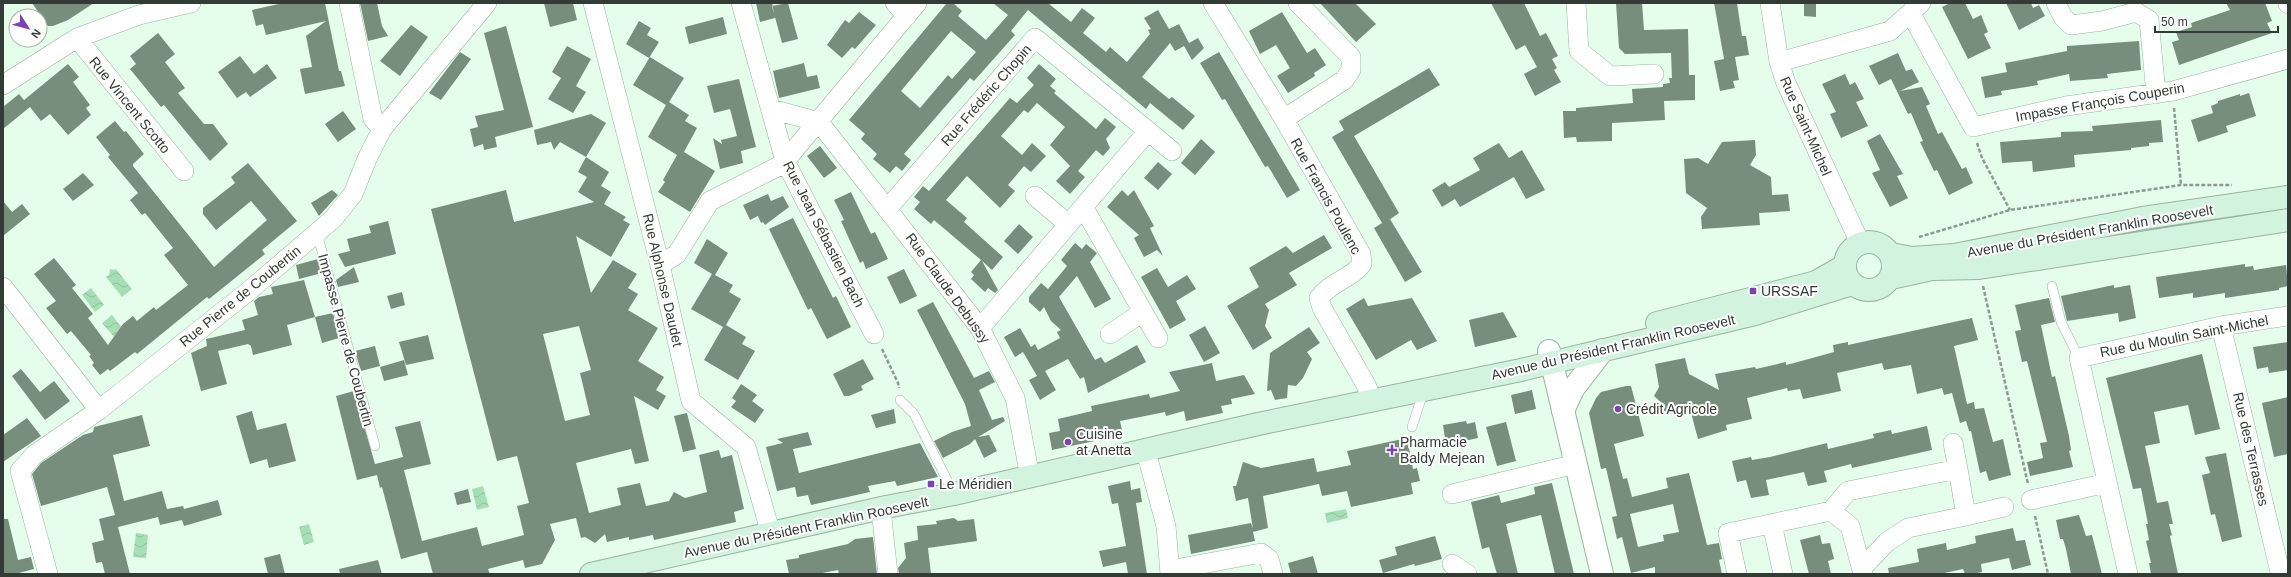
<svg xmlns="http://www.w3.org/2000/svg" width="2291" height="577" font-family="Arial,sans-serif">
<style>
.water{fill:url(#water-waves)}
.building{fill:#778e7d;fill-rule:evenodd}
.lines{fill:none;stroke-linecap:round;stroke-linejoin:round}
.service-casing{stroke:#9bb2a1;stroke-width:10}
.minor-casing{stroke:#9bb2a1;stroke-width:20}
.tertiary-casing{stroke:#9bb2a1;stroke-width:24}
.secondary-casing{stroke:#9bb2a1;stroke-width:24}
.path{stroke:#8b9c8f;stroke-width:2.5;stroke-dasharray:4 2;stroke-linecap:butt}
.service{stroke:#fff;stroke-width:9}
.minor{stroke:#fff;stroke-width:19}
.tertiary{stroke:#fff;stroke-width:22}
.secondary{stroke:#d2f3de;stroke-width:22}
.poi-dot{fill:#7b41b7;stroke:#fff;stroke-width:1.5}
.labels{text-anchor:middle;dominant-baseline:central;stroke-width:4;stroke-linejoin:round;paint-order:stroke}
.street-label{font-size:14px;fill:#323c34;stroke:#fff}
.poi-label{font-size:14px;fill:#323c34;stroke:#fff;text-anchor:start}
</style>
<defs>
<pattern id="water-waves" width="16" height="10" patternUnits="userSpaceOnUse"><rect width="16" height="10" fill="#a6dfb6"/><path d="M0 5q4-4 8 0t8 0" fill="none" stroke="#8fc09d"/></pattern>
</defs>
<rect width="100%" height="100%" fill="#e5feec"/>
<!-- water -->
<path class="water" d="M110,269L114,270L116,269L132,289L122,297L106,277L109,275Z
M91,288L104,305L95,312L82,295Z
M112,315L123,329L114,337L102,323Z
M483,486L489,507L477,510L472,489Z
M1346,509L1348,518L1327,523L1325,513Z
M309,524L314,542L304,545L299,527Z
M136,533L148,535L146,558L133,557Z"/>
<!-- building -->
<path class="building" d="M32,3H94L68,20L53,26H48Z
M283,3H325L339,71H341L345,86L305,94L300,69L312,67L306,36L326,21L266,35L263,24L256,26L252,10Z
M360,3H377L382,26L388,36L368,41Z
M544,3H573L577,20L550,27Z
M756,3H772L775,18L760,22Z
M788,3L798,39L782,43L772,6Z
M947,3H953L962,11L958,16L986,40L1008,15L993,3H1048L1071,22L1082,8L1095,18L1083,33L1106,52L1110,47L1127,62L1150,34L1148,30L1151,29L1144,18L1158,10L1169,29L1179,24L1189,43L1198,38L1204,48L1192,60L1184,46L1175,51L1170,43L1142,77L1169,99L1172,97L1195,116L1183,130L1150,103L1146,109L1028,10L1011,31L1015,35L974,81L970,78L904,154L911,160L902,171L896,166L890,173L873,159L877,154L861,139L865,134L849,120ZM951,31L976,52L952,79L948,75L920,108L901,91Z
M1320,3H1355L1376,24L1356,42Z
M1491,3H1524L1540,36L1546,33L1558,56L1552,59L1557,68L1554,70L1561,82L1535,96L1524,74L1537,67L1525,45L1516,50Z
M1616,3H1642L1644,30L1688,29L1689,75H1695V100L1664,101L1665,120L1612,123V141L1577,142L1576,137L1564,138L1563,111H1576V108L1633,103L1632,89L1663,87V84L1670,83L1669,78H1672L1671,53L1625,54L1619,48Z
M1714,3H1737L1742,36H1746L1749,55L1735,57L1739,80L1733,81L1735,88L1720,91L1714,61L1724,59Z
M1804,3H1816V17L1804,16Z
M1950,3H1965L1973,19L1981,15L1988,32L1984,34L1991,48L1968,59L1942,7Z
M2006,3H2031L2033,8L2039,5L2045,16L2019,30Z
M2226,3H2265L2272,21L2267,23L2272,33L2179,65L2172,42L2179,40L2176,32L2192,27L2191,23L2230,10Z
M859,12L876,25L855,49L852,47L842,58L827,45L845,20L849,23Z
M1282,12L1307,53L1315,48L1326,65L1314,73L1315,76L1288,93L1277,76L1290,68L1276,45L1260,54L1249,31Z
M723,17L727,34L689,44L685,27Z
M639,21L651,28L647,35L659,42L649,58L626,44Z
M411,25L428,37L400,76L380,61Z
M506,26L533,127L495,137L497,147L484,150L483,144L474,147L470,129L478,127L475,116L504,110L484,33Z
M158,33L175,54L165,62L185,88L178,93L204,124H213L228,144L210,161L164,105L161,107L130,69L136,64L130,56Z
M2139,41L2141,70L2107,74L2108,78L2070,81L2069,74L2037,81L2038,85L2001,91L2002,95L1985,98L1981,77L2007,72L2005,63L2067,51V46Z
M567,46L591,59L576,86L586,92L573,113L548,99L561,78L552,72Z
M460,52L471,59L441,100L429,93Z
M1219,52L1300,190L1287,198L1268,166L1265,167L1225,99L1222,100L1200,63Z
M1898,53L1906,71L1912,69L1919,82L1900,91L1922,87L1930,104L1926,106L1938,134L1942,132L1962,169L1966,167L1973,183L1949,195L1937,170L1934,171L1920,142L1923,141L1911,113L1908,114L1891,79L1879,85L1869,66Z
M240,56L254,74L267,64L277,78L250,97L246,92L237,98L218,72Z
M650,57L684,78L669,102L689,115L685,121L697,128L684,152L715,171L690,212L658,192L665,182L663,180L677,155L648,137L666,105L633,85Z
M804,63L807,77L817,75L820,88L779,98L773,71Z
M68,64L79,77L73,82L90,105L86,108L91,115L68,135L50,114L41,121L30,107L3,129V107L19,94L24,100Z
M1039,64L1056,79L1050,86L1056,91L1054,93L1096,129L1105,118L1116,127L1106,139L1110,148L1103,156L1096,150L1078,171L1085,177L1070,194L1056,181L1070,166L1050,145L1065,127L1037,103L1028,113L1024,110L1001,136L1022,155L1032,143L1046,156L1031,172L1024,166L1008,185L1015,191L1000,208L967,176L946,200L967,218L964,222L1003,257L992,270L982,261L998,290L995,293L988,288L985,292L971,279L974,275L971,272L981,260L934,220L931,224L914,209L920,202L914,197L923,186L929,191L1010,98L1017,103L1034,85L1027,78Z
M1429,68L1440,85L1354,136L1399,213L1389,220L1390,219L1422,272L1405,282L1374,228L1382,223L1332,137L1344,130L1339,121Z
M1845,74L1850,85L1855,82L1864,99L1856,102L1868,126L1841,138L1830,114L1836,112L1822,84Z
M739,79L756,147L741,151L743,163L720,169L713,138L722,144L721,140L737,136L730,109L714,113L707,86Z
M2249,93L2256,116L2226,126L2228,132L2198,142L2191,120L2213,113L2211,106L2218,103V101L2240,94V96Z
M343,111L356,129L338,142L325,124Z
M591,114L606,123L586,157L560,142L554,150L551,142L537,145L534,130Z
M2161,120L2163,142L2149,143V146L2131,148V150L2074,155L2075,167L2033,172L2032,161L2002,163L2000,142L2061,137V132L2093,131L2092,126Z
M115,121L124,132L126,131L144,154L133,164V166L214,267L267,220L251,201L216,230L203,214V208L235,183L231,177L248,163L297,221L262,250L265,254L209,299L207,297L137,354L135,352L110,371L108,369L100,375L92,365L94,363L89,356L91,355L71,331L67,334L46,308L56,301L34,274L54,258L76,285L72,288L93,314L88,318L108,345L123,324L133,316L137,321L154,307L156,310L188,285L164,255L173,248L145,213L142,215L130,200L138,193L108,157L110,155L96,137Z
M1880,134L1903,174L1897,176L1908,198L1890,207L1872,173L1880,170L1867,141Z
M1201,139L1215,152L1195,175L1181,163Z
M1755,140L1756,155L1750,165L1771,177L1772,195L1788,194L1790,211L1759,213L1760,225L1702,229L1701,217L1707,208L1686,193L1684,159L1698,158L1708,164L1722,142Z
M1499,143L1509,158L1522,150L1545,190L1526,199L1514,177L1460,207L1455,199L1442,207L1432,190L1445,182L1449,187L1480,170L1473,158Z
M820,146L837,168L824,178L807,156Z
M586,157L609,172L601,186L611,192L604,204L626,217L623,220L630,224L611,257L576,236L591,293L613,260L637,274L628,288L638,294L628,310L658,328L638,361L664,377L656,390L666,396L658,410L634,396L649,461L635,464L631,449L576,463L589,513L621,505L617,488L640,483L646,506L669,501L674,492L685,498L707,492L699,455L719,450L721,458L732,455L744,509L734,512L736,522L654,540L653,535L629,540V537L607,542L605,534L595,543L585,537L581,538L576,518L550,524L555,540L542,564L525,568L523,560L488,569L490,574H433L427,552L401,559L382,487L380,488L377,475L357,480L336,396L354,391L375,464L403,457L395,427L420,421L431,464L404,470L422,541L477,527L482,546L524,535L517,506L529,503L517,456L497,461L431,209L506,190L514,222L594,202L578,192L587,177L578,172ZM579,326L591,370L580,373L590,415L565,421L543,334Z
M1158,162L1172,174L1158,190L1144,178Z
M83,173L94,185L73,201L63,189Z
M332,190L338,195L319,216L311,203Z
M1122,190L1128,196L1134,190L1154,226L1150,228L1163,256L1157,250L1144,257L1134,238L1139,235L1107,207Z
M851,192L871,234L875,232L888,259L866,269L863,261L860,263L841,221L844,220L834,200Z
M768,194L771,201L783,196L789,207L765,225L763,222L761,223L758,216L750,220L743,205Z
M3,201L12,212L22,204L30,214L3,236Z
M793,218L833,298L836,296L851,327L827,339L811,308L808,310L769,229Z
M388,221L396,254L345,267L338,254L350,251L347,239L371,233L369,226Z
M1019,224L1033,237L1018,254L1004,241Z
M1324,235L1332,248L1289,273L1297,285L1265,304L1269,310L1265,326L1272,338L1253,350L1227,306L1259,287L1249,268L1286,246L1293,253Z
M707,239L728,253L715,275L733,285L729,292L741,299L726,325L746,337L742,344L755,351L738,380L704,360L723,327L691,309L712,274L694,263Z
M1075,243L1082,249L1086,244L1097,253L1090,262L1111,299L1095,308L1077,276L1059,297L1095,360L1101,357L1105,363L1137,345L1146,362L1088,393L1084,377L1080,379L1068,359L1045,371L1056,390L1040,400L1029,380L1037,376L1023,352L1015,357L1004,337L1020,328L1031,347L1035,344L1038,350L1060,338L1057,332L1061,330L1051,321L1044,307L1040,312L1029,302V297L1041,283L1048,289L1067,266L1061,260Z
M318,259L322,273L299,279L296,265Z
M2245,264V267L2253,266L2254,270L2286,265L2288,286L2279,288V290L2225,298V293L2193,298V293L2159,298L2156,277Z
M354,267L359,282L338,287L336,280Z
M1157,268L1168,287L1187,275L1196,289L1176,301L1186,320L1170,329L1141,277Z
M904,269L917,296L900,304L887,277Z
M304,280L315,317L287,325L292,345L253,355L251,346L248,344L218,351L227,384L201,391L191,353L207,346L206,339L245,330L242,320L258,315L254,301L259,297L273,294L271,287Z
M2114,285V288L2130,285L2136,318L2119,322L2118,313L2067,321L2061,296Z
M402,292L405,305L391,309L387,296Z
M1364,298L1368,306L1412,298L1437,341L1417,350L1411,340L1376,360L1346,309Z
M2049,298L2055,322L2041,325L2052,377L2055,376L2069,436L2071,450L2069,451L2073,467L2030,476L2027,462L2043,458L2040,443L2047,442L2027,361L2022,362L2015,331L2021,330L2015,305Z
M933,302L974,378L989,371L995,382L979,390L992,420L1003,417L1005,421L978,437L989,435L997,451L984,458L975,439L970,444L943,458L934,441L952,432L971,426L965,404L917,310Z
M1503,312L1517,337L1475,347L1469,320Z
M333,313L339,338L322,343L315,317Z
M1972,318L1978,340L1954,346L1967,404L1974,402L1975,409L1984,408L1993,442L2003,439L2011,475L1989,481L1986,471L1980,473L1971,431H1969L1966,421L1960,423L1952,393L1944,395L1942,388L1917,394L1911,365L1884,370L1882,363L1837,373L1841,391L1803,399L1800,389L1788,391L1787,388L1747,398L1752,419L1726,425L1727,430L1698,439L1690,409L1665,415L1663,404L1654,396L1659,387L1655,364L1685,358L1689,374L1719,390L1715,374L1755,367L1756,369L1786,362V365L1794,363L1834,352L1833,345L1848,342V345Z
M1205,326L1220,353L1204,362L1189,335Z
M1309,327L1320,343L1307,352L1312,359L1303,378L1296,386L1288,385L1287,398L1275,400L1271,390L1267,391L1270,353Z
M428,335L434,359L406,365L399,342Z
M2288,342V370L2269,373L2268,367L2257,369L2253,347Z
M375,346L380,366L361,371L355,351Z
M2202,354L2220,429L2195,435L2188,405L2154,412L2160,443L2145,446L2157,503L2168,501L2173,524H2169L2172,535L2170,536L2178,574H2151L2149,563H2151L2146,541L2149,540L2146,524H2148L2141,488L2133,489L2106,378Z
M863,359L874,379L861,386L863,390L849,396H844L833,374Z
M404,360L408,375L384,381L380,367Z
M1212,363L1216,381L1244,375L1255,394L1231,399L1232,404L1221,406L1223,413L1186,421L1184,411L1166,416L1165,412L1120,421L1123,435L1052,450L1049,433L1060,431L1058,419L1092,411L1091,406L1149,394L1150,398L1180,391L1169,372Z
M21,369L40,392L54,381L70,401L45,420L12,376Z
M741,384L757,395L752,401L764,410L755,423L731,407L736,401L732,398Z
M1626,386H1631L1644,436L1614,444L1623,479L1627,478L1632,497L1668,488L1666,478L1689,473L1707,545L1719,543L1722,559L1719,560L1722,574H1655V567L1631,573L1622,537L1617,539L1612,517L1617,516L1606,468L1601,469L1589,413L1596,398L1601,392ZM1673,504L1679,532L1663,535L1664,541L1638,547L1630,514Z
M1532,390L1536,409L1515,414L1511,395Z
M2288,397V454L2274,457L2262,403Z
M894,409L896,423L876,428L871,415Z
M252,411L257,430L286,423L296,461L269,468L267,459L250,464L236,416Z
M687,413L696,449L683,452L674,416Z
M142,415L150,446L113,455L124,501L162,491L167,509L183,506L184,509L218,500L222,515L184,526L182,520L160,525L158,517L118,527L130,574H105L102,562L96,563L92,543L104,540L99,519L115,515L107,487L41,506L32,474L41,463L83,435L93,432L94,427Z
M27,418L41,436L3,462V435Z
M1466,421L1467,424L1475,422L1478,438L1446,445L1443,425Z
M1506,422L1516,461L1497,466L1486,427Z
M1927,426L1932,450L1852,468L1851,464L1824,471L1827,482L1808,486L1804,472L1766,480L1769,495L1751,498L1746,480L1737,482L1732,461L1751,457L1752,460L1770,457L1827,443L1828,449L1874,438L1873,434L1891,430L1892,434Z
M808,432L812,445L793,449L799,473L920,443L938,477L897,486L895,481L868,486L870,492L811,505L808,495L797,497L795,487L777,491L766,447L783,443L777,439Z
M1407,438L1413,469L1417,468L1420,481L1411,483L1413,494L1351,507L1347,491L1322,496L1319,484L1263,496L1268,528L1253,532L1255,541L1191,554L1188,535L1251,523L1253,529L1248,498L1236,501L1233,486H1236L1243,462L1261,468L1314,458L1317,472L1351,465L1347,451Z
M2226,453L2242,537L2222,542L2215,514L2211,515L2202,475L2210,473L2205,457Z
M1130,481L1131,490L1140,488L1142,502L1136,503L1147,574H1128L1126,562L1103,567L1099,551L1126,546L1118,503L1112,504L1108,486Z
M1552,483L1574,574H1555L1541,515L1506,524L1518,574H1497L1489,547L1482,549L1471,502L1499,495L1501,503L1535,494L1534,487Z
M468,489L471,502L457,505L454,493Z
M2079,515L2086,536L2092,535L2102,574H2071L2066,549L2063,539H2060L2056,520Z
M954,518L958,521L974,519L977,541L928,548L931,574H899L898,568L906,558L904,543L918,540L917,526L937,524L936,521Z
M3,519H8L18,560L31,557L34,569L15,574H3Z
M2013,528L2016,541L2025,540L2031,565L2012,570L2009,558L1981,564L1982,572L1972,574H1965L1963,569L1940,574H1889L1888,568L1919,562L1917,549L1946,543L1947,550L1976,543L1975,536Z
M1820,535L1822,544L1830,543L1834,559L1828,561L1831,574H1809L1800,540Z
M1435,536L1442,559L1415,566L1414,564L1383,573L1379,560L1397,555L1395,547Z
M873,537L877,574H839L838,570L817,574H789L786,560L799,558V555L848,544L855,539Z
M280,554L285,574H268L264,558Z
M1313,556L1318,574H1291L1288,563Z
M378,560L382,574H340L339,569Z"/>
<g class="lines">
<defs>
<path id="service" d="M317,233L375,446
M2052,286L2061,322L2079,358
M900,400L914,414L954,494
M1412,427L1421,399L1425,393"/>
<path id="minor" d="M349,3L373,119L382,129
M593,3L660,265L691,401L746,447L771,534
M741,3L785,161L874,334
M895,3L907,16
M1213,3L1284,119L1361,254L1362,264C1351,279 1330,282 1319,298L1322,308L1366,385L1372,399
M1576,3L1579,51L1610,76L1654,74
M1770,3L1779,62L1786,83L1860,243
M2056,3L2063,17L2071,25L2102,21L2136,12L2149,20L2156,94
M2288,3V4
M1911,14L1973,127L2066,106L2173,91L2288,59
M77,38L184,171
M1779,62L1890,31L1921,3
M3,85L77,38L139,15L191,3
M771,109L819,122L980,328L1015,398L1030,477
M1284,119L1344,80L1351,70V57L1298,3
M1148,131L1172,151
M1035,196L1068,224
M888,208L1035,38L1148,131L980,328
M1084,208L1143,312L1110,334
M660,265L677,254L710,201L779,166L785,161L917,3
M3,287L99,410
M1143,312L1158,338
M2221,326L2280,572
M1953,443L1958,469
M1146,451L1166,526L1170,574
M1452,494L1576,464
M2031,500L2107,483
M881,509L888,574
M1831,511L1848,491L1958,469L1966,516L1908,528L1887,542L1862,568
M1966,516L2004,507
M1772,524L1783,574
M1452,564L1467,574
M1170,570L1261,553L1269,559L1273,574
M48,574L20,471L34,455L99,410L250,290L334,218L353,194L367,159L382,129L487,3
M1737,574L1728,533L1831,511L1850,526L1863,574
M2128,574L2079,358L2221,326L2288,316"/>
<path id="tertiary" d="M1549,351L1602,574
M1563,411L1573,389L1603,350"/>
<path id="secondary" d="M1845 266a24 24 0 1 1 48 0a24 24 0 1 1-48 0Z
M1891,254L1912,258L1954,255L2143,218L2288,197
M1891,278L1932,269L1979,268L2288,220
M1657,323L1816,282L1844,266
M591,574L886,507L954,494L1258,424L1521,370L1755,314L1852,284"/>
</defs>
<!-- service casing -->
<use href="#service" class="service-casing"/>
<!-- minor casing -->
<use href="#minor" class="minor-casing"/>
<!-- tertiary casing -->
<use href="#tertiary" class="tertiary-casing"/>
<!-- secondary casing -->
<use href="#secondary" class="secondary-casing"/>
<!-- path -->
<path class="path" d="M2174,108L2181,185
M1977,143L1982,158L2010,210
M1919,237L2010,210L2181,185H2232
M1983,286L2028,484
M882,349L898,383L899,388
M2035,516L2048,574"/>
<!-- service -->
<use href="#service" class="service"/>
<!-- minor -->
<use href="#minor" class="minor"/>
<!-- tertiary -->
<use href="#tertiary" class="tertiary"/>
<!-- secondary -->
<use href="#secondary" class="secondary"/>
</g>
<!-- markers -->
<g class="poi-dot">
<rect x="1749" y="287" width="8" height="8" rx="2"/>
<circle cx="1618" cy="409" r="4"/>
<circle cx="1068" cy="442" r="4"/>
<path d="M1390 444h4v4h4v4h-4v4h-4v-4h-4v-4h4z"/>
<rect x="927" y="480" width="8" height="8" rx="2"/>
</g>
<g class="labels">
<!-- street labels -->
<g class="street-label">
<text transform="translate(986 95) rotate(-49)">Rue Frédéric Chopin</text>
<text transform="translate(2100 102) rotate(-10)">Impasse François Couperin</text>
<text transform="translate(130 105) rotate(51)">Rue Vincent Scotto</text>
<text transform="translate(1806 126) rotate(66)">Rue Saint-Michel</text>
<text transform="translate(1326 196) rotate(61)">Rue Francis Poulenc</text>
<text transform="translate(2090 231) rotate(-10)">Avenue du Président Franklin Roosevelt</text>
<text transform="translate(824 234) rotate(63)">Rue Jean Sébastien Bach</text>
<text transform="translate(663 280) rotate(77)">Rue Alphonse Daudet</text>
<text transform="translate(948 288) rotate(54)">Rue Claude Debussy</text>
<text transform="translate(240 296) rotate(-39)">Rue Pierre de Coubertin</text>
<text transform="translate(2184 336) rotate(-11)">Rue du Moulin Saint-Michel</text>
<text transform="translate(346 340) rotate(75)">Impasse Pierre de Coubertin</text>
<text transform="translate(1613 347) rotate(-13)">Avenue du Président Franklin Roosevelt</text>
<text transform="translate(2251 449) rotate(77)">Rue des Terrasses</text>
<text transform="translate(806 527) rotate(-12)">Avenue du Président Franklin Roosevelt</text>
</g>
<!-- poi labels -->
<g class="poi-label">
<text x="1761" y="291">URSSAF</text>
<text x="1626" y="409">Crédit Agricole</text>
<text x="1076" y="434">Cuisine<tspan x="1076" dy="16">at Anetta</tspan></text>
<text x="1400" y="442">Pharmacie<tspan x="1400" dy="16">Baldy Mejean</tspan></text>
<text x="939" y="484">Le Méridien</text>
</g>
</g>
<!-- border -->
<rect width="2291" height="577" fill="none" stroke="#323c34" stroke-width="8"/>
<!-- north arrow -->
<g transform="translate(28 28) rotate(126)"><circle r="19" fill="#ffffff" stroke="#adb1ae"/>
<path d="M0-3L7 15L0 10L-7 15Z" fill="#7b41b7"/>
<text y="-6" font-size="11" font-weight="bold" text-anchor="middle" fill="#323c34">N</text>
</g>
<!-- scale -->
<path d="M2155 26v6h123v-6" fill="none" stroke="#323c34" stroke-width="2"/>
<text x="2161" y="26" font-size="12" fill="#323c34" stroke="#ffffff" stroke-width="3" paint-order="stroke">50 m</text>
</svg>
